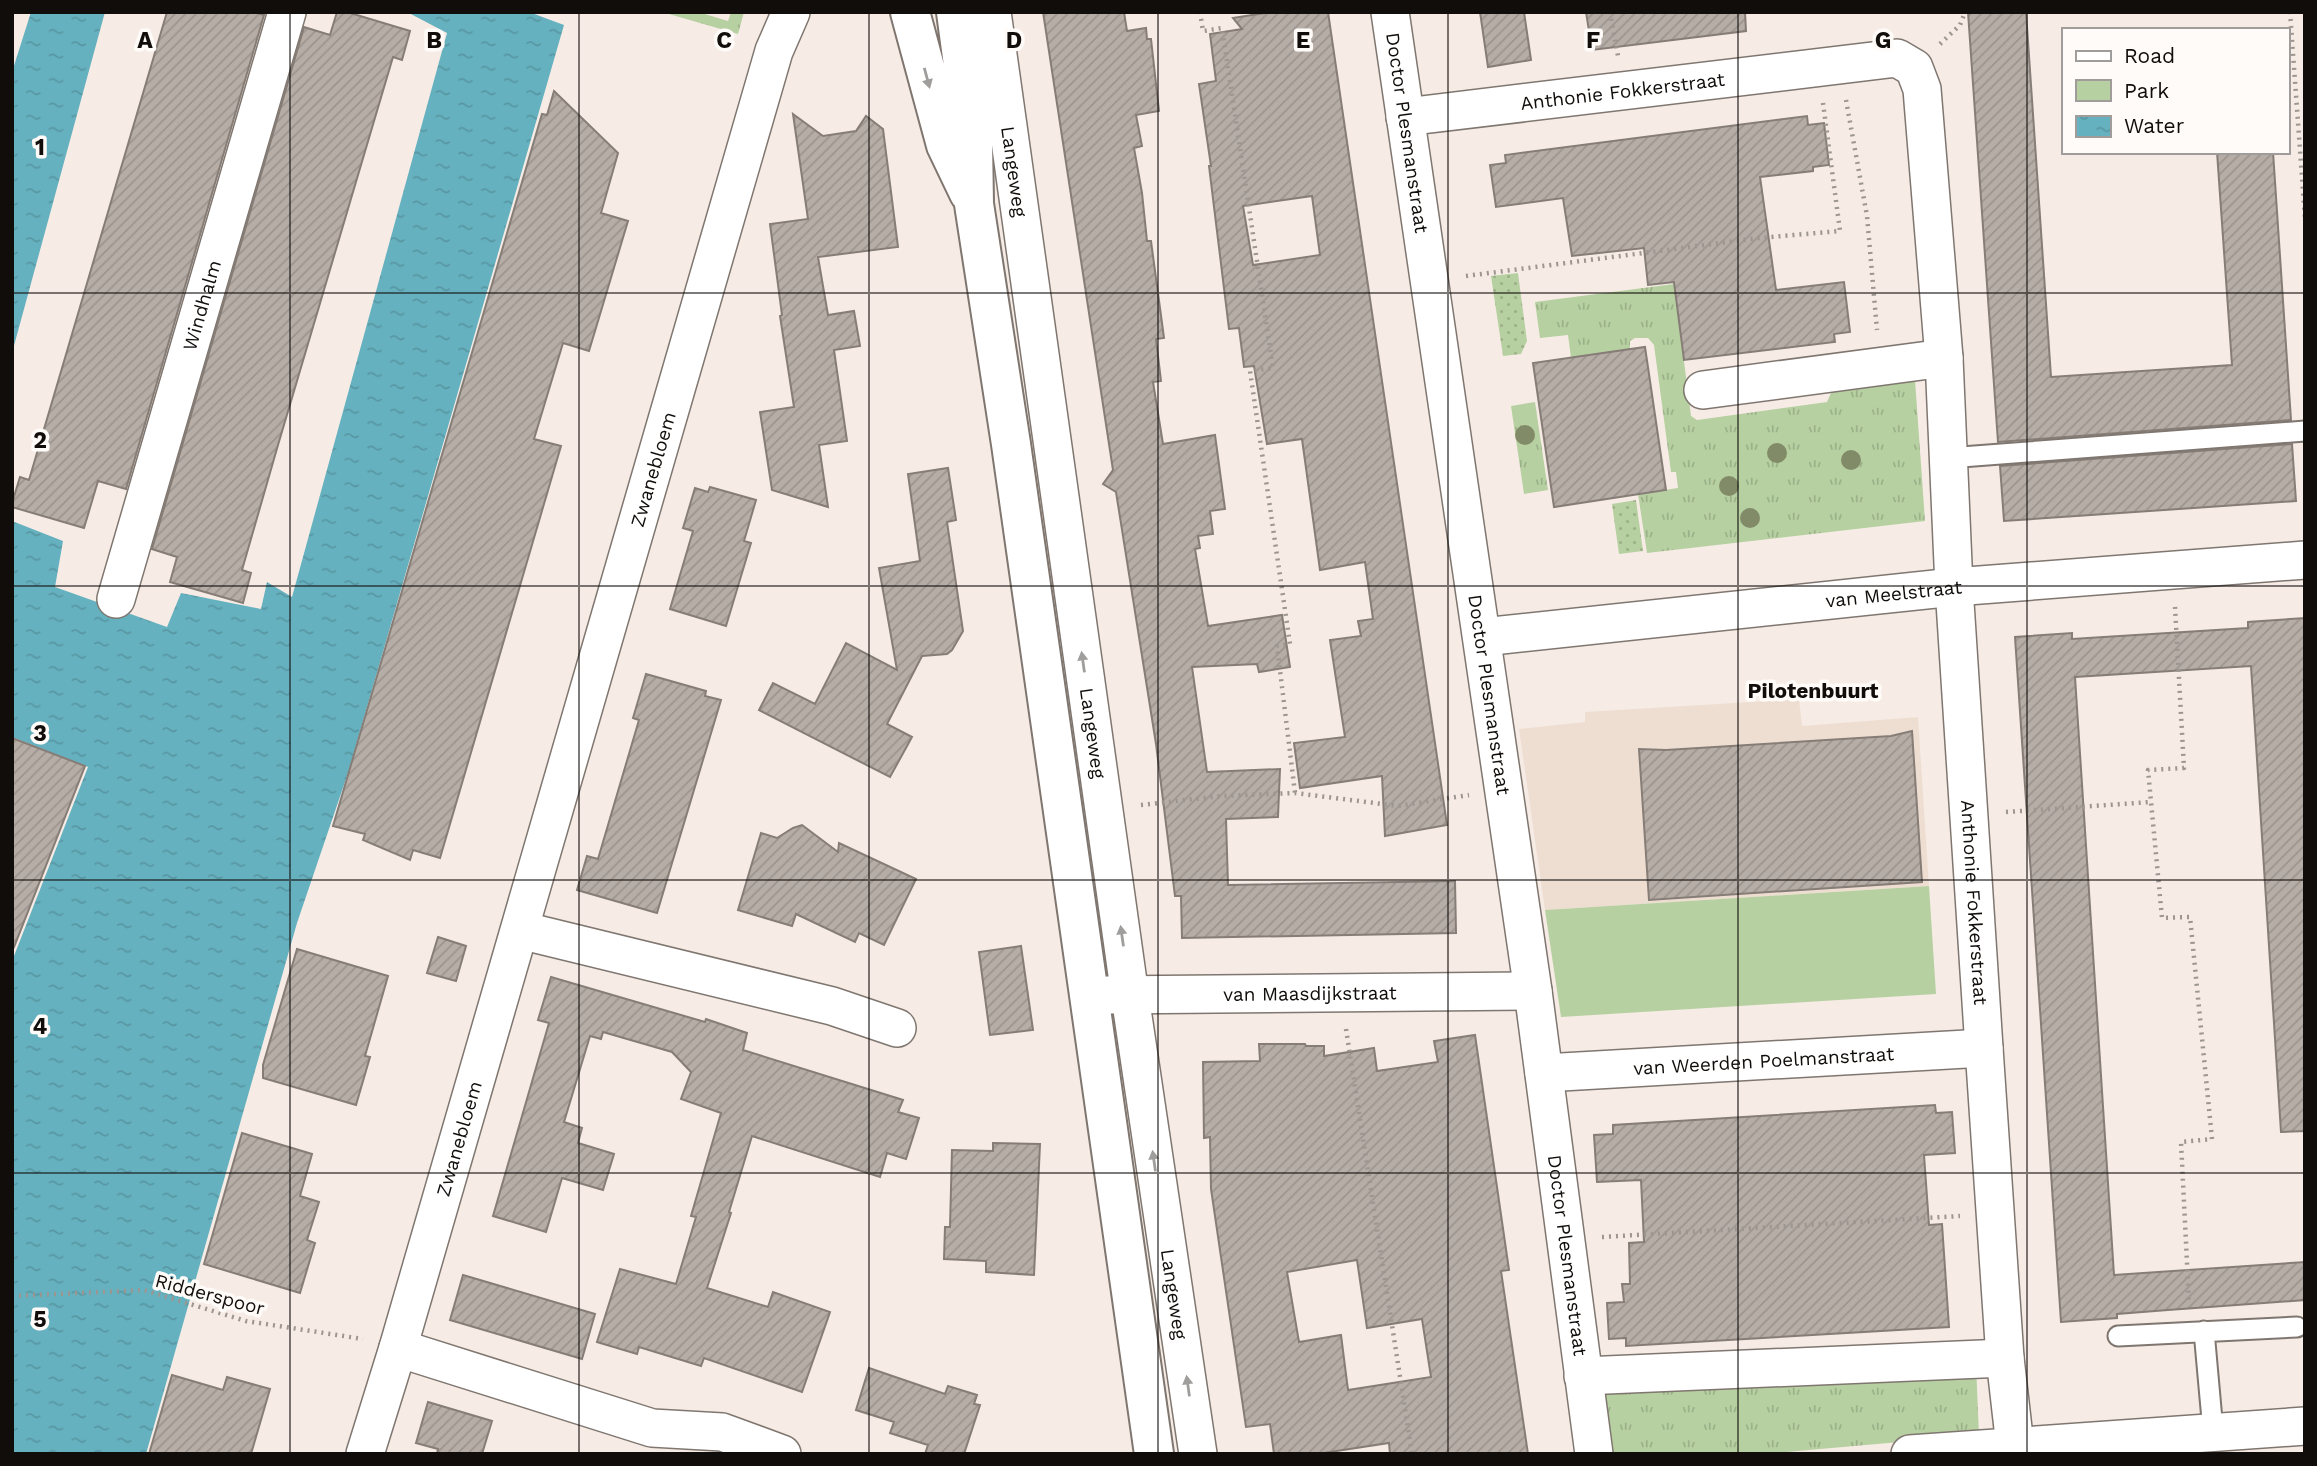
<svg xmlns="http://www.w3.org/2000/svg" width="2317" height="1466" viewBox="0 0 2317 1466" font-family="'Work Sans',sans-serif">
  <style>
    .built { fill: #eeded2 }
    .grass { fill: url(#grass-tufts) }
    .park { fill: #b7d0a1 }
    .garden { fill: url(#garden-dots) }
    .water { fill: url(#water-ripples) }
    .building { fill: url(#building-hatch); stroke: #867d77; stroke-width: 2; fill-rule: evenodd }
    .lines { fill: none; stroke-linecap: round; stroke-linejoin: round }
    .service-casing { stroke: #7f7670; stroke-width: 23 }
    .minor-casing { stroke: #7f7670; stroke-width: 40 }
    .secondary-casing { stroke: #7f7670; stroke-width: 42 }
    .path { stroke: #9c9590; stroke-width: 4.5; stroke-dasharray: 2 5; stroke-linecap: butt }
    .service { stroke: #fff; stroke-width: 19 }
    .minor { stroke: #fff; stroke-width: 37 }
    .secondary { stroke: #fff; stroke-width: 38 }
    .tree { fill: #828b68 }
    .oneway { fill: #9f9e9d }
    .grid { fill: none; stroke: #100d0b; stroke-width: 2; stroke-opacity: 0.55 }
    .labels { text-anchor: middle; stroke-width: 7; stroke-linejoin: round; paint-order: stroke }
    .street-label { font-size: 19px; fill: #100d0b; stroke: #fffbf8 }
    .neighbourhood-label { font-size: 21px; font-weight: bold; fill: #100d0b; stroke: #fffbf8 }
    .grid-label { font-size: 23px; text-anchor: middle; font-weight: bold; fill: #100d0b; stroke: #fffbf8; stroke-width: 7; stroke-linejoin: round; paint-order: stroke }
  </style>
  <defs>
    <pattern id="grass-tufts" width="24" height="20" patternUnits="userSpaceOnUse" patternTransform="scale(1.75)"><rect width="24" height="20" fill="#b7d0a1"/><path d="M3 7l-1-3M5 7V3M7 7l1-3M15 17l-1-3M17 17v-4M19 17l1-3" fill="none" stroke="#9cb189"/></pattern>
    <pattern id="garden-dots" width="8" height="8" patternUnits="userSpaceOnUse" patternTransform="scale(1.75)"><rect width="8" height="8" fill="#b7d0a1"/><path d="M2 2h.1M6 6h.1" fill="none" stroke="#9cb189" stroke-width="1.8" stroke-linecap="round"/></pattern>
    <pattern id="water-ripples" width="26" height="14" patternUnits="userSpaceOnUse" patternTransform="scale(1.75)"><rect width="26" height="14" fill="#66b1bf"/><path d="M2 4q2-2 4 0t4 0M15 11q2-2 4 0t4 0" fill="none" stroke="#5797a3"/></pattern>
    <pattern id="building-hatch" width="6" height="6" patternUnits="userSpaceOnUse" patternTransform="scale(1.75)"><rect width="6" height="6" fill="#b7ada7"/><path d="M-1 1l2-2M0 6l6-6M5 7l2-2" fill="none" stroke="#9c948e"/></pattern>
  </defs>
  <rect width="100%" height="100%" fill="#f6ece5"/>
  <path class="built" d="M 1799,699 L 1802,726 L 1918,717 L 1929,886 L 1545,910 L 1519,729 L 1585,722 L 1585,712 Z"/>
  <path class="grass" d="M 662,12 L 698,12 L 728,21 L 731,12 L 744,12 L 738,34 Z
    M 1674,284 L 1691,416 L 1697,420 L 1827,402 L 1835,384 L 1915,380 L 1925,521 L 1647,553 L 1638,494 L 1678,488 L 1676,472 L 1671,472 L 1654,345 L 1648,338 L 1635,338 L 1630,341 L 1630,349 L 1571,358 L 1568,335 L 1540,338 L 1535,302 Z
    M 1535,402 L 1548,490 L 1524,494 L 1511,406 Z
    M 1976,1364 L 1979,1435 L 1763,1454 L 1609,1454 L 1600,1391 Z"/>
  <path class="park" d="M 1929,886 L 1936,994 L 1561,1017 L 1545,910 Z"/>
  <path class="garden" d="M 1518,273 L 1527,341 L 1521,354 L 1503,356 L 1491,276 Z
    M 1636,500 L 1643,551 L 1619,554 L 1612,504 Z"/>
  <path class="water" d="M 31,12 L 105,12 L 12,353 L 12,72 Z
    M 407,12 L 529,12 L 564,25 L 348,773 L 297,923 L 146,1454 L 12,1454 L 12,961 L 88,767 L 12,737 L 12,521 L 63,541 L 55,587 L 167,627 L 181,593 L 261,609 L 267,582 L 292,597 L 447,33 Z"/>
  <path class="building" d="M 167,12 L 254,12 L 264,15 L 126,489 L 98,481 L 84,528 L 12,507 L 12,503 L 20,477 L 29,480 Z
    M 337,12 L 347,12 L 410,31 L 402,60 L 393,57 L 278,445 L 242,570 L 251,573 L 243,603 L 170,582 L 177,557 L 152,549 L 304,27 L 330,35 Z
    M 1043,12 L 1124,12 L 1127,31 L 1146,28 L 1147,39 L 1151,39 L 1159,111 L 1136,115 L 1142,146 L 1134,148 L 1142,193 L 1147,241 L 1151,241 L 1164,338 L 1156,339 L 1161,381 L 1153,382 L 1163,444 L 1215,435 L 1225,509 L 1210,511 L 1213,534 L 1198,536 L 1200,548 L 1195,549 L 1208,626 L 1282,615 L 1290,667 L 1259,672 L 1257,664 L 1192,667 L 1207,772 L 1280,769 L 1278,817 L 1226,819 L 1228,885 L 1455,881 L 1456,933 L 1182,938 L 1181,896 L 1175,896 L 1156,744 L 1116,492 L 1103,484 L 1113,470 Z
    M 1271,12 L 1328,12 L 1447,825 L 1385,836 L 1382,776 L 1300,788 L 1294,743 L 1345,737 L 1330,640 L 1361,636 L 1358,621 L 1373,619 L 1365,562 L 1320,570 L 1302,439 L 1267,444 L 1254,366 L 1244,367 L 1239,328 L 1229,329 L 1209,166 L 1211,166 L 1199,84 L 1216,81 L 1210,34 L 1242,29 L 1233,18 ZM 1312,196 L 1320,255 L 1253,265 L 1243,206 Z
    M 1480,12 L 1524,12 L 1531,60 L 1488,67 Z
    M 1586,12 L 1745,12 L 1746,31 L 1592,50 Z
    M 1968,12 L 2026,12 L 2051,377 L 2232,365 L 2217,152 L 2273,152 L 2291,420 L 1998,442 Z
    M 554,91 L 618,153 L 601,213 L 628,221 L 589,351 L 563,343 L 534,439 L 561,446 L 440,858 L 413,850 L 410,860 L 363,840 L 365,834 L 333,826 L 542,114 L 547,115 Z
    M 793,114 L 823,136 L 856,131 L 866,116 L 883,129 L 898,247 L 818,257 L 828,315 L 854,311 L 860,346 L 834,350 L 847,441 L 819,445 L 828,507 L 772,490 L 760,412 L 794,407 L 780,316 L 782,315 L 770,224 L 808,219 Z
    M 1807,116 L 1808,125 L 1824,123 L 1829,165 L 1813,167 L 1813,171 L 1760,177 L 1776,290 L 1844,282 L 1850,332 L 1834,334 L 1835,342 L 1684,360 L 1674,282 L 1648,285 L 1644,248 L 1572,256 L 1563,198 L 1496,207 L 1490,165 L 1506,163 L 1505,155 Z
    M 1645,347 L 1666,490 L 1554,507 L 1533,363 Z
    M 2292,444 L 2296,501 L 2004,521 L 2000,466 Z
    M 948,468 L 956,520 L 947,522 L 963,631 L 952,650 L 947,654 L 922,656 L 887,724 L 912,737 L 890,777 L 759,710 L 773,683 L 815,704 L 846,643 L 897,670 L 879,568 L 920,561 L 908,474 Z
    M 710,487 L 756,500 L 744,541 L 751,543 L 726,626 L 670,609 L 693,531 L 683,528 L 695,488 L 708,492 Z
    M 2305,618 L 2305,1131 L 2281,1132 L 2251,666 L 2075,677 L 2114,1275 L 2305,1262 L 2305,1300 L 2168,1310 L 2117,1314 L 2117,1318 L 2061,1322 L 2015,637 L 2072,633 L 2072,639 L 2248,628 L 2248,622 Z
    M 646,674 L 706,691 L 705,696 L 721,700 L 657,913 L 577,890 L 587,856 L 598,859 L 639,720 L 633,718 Z
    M 1912,731 L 1922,882 L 1649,900 L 1639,749 L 1666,750 L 1891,736 Z
    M 12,738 L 85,766 L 14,947 L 12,946 Z
    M 802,825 L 838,852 L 839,843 L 916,879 L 884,945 L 859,933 L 855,942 L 796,914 L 792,926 L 738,910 L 761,833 L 777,838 L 793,828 Z
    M 438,937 L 466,946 L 456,981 L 427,973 Z
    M 1021,946 L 1033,1030 L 990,1035 L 979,952 Z
    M 297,949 L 388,976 L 365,1056 L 370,1057 L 356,1105 L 263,1078 L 263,1065 Z
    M 551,977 L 705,1022 L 706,1019 L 747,1033 L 743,1050 L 903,1100 L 898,1112 L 919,1118 L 906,1159 L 887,1153 L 880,1177 L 752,1136 L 729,1212 L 731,1213 L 707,1288 L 768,1307 L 773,1292 L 830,1312 L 802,1392 L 704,1358 L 701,1366 L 639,1347 L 637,1354 L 597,1342 L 620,1269 L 676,1284 L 696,1217 L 691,1216 L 721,1113 L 681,1099 L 691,1072 L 672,1052 L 603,1032 L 601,1039 L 590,1036 L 564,1122 L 582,1128 L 578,1143 L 614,1154 L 603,1190 L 562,1178 L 546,1232 L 493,1216 L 549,1023 L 538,1020 Z
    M 1475,1035 L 1509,1270 L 1501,1271 L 1528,1454 L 1390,1454 L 1389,1443 L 1317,1454 L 1274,1454 L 1270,1424 L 1246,1427 L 1211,1189 L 1210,1137 L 1204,1138 L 1203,1062 L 1260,1061 L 1259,1044 L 1305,1044 L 1306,1046 L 1324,1046 L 1324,1056 L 1374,1048 L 1377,1071 L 1438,1062 L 1434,1041 ZM 1357,1260 L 1367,1328 L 1422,1319 L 1431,1377 L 1348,1390 L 1341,1335 L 1299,1342 L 1287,1272 Z
    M 1935,1105 L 1936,1113 L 1952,1112 L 1955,1153 L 1924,1155 L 1929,1225 L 1942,1224 L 1949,1327 L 1626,1346 L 1626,1338 L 1609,1339 L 1607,1303 L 1624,1302 L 1622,1284 L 1630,1284 L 1629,1243 L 1644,1242 L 1641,1180 L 1597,1182 L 1594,1135 L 1613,1134 L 1613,1125 Z
    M 242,1133 L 312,1154 L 300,1196 L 319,1202 L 307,1240 L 315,1243 L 300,1293 L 204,1264 Z
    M 993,1143 L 1040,1144 L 1034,1275 L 986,1272 L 986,1261 L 944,1259 L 945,1227 L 950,1227 L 952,1150 L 993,1151 Z
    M 463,1275 L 595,1314 L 582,1359 L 450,1320 Z
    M 869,1368 L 945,1394 L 948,1386 L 977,1395 L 974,1404 L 980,1405 L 964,1454 L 925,1454 L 928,1445 L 890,1433 L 894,1422 L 856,1410 Z
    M 172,1375 L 223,1390 L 227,1377 L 270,1389 L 251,1454 L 149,1454 Z
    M 428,1402 L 492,1421 L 482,1454 L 437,1454 L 438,1449 L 416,1443 Z"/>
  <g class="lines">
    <g class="service-casing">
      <path id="service" d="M 1948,458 L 2305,431
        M 2204,1331 L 2213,1431
        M 2118,1336 L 2297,1327"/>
    </g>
    <g class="minor-casing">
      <g id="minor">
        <path id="s1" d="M 992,12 L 1130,996 L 1198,1454"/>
        <path id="s2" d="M 1390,12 L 1533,991 L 1594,1454"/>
        <path id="s3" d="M 1405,117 L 1897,58 L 1914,68 L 1922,89 L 1944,358 L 1954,587 L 1984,1048 L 2005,1358 L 2015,1446"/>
        <path d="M 1703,390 L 1944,358"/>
        <path id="s4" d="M 116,599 L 287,12"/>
        <path id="s5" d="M 1483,637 L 1954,587 L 2305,560"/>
        <path d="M 520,930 L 832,1006 L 897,1028"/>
        <path id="s6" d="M 1107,995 L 1533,991"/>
        <path id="s7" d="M 1544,1073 L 1984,1048"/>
        <path d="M 398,1348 L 652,1428 L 722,1432 L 782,1454"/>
        <path d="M 1583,1376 L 2005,1358"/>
        <path id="s8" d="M 365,1454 L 398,1348 L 774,51 L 791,12"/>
        <path d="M 1910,1454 L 2305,1426"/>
      </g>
    </g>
    <g class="secondary-casing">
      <path id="secondary" d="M 910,12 L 946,145 L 969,193
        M 956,12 L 973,140 L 974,204 L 1011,444 L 1154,1454"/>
    </g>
    <path class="path" d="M 1200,12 L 1203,31 L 1222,28 L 1273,368 L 1250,371 L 1290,644 L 1277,646 L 1295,793
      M 1610,12 L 1618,56
      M 2290,12 L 2305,219
      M 1940,44 L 1960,25 L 1965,12
      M 1846,100 L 1867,216 L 1877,330
      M 1466,276 L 1759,238 L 1840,231 L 1823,103
      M 2175,607 L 2184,768 L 2148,770 L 2162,918 L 2190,917 L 2212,1139 L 2181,1142 L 2189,1303
      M 1141,805 L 1221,796 L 1295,793 L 1398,806 L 1469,795
      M 2006,812 L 2151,802
      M 1346,1029 L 1412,1454
      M 1602,1237 L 1960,1216
      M 12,1296 L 144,1290 L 246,1321 L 363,1339"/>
    <use href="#service" class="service"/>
    <use href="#minor" class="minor"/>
    <use href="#secondary" class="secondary"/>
  </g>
  <g class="tree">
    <circle cx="1525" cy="435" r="10"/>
    <circle cx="1777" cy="453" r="10"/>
    <circle cx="1851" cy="460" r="10"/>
    <circle cx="1729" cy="486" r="10"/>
    <circle cx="1750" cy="518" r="10"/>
  </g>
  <defs><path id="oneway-solid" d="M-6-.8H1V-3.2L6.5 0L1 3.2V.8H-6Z" transform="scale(1.75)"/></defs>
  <g class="oneway">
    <use href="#oneway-solid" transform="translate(927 78) rotate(75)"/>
    <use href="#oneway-solid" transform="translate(1083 662) rotate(-98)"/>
    <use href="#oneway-solid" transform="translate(1122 936) rotate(-98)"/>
    <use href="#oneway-solid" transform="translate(1154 1161) rotate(-98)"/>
    <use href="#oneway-solid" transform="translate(1188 1386) rotate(-98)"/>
  </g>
  <path class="grid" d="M 290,12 L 290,1454M 579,12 L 579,1454M 869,12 L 869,1454M 1158,12 L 1158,1454M 1448,12 L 1448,1454M 1738,12 L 1738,1454M 2027,12 L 2027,1454M 12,293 L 2305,293M 12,586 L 2305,586M 12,880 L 2305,880M 12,1173 L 2305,1173"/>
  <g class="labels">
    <g class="street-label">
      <text dy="7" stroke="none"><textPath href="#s3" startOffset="219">Anthonie Fokkerstraat</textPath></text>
      <text dy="7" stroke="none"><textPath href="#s2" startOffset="122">Doctor Plesmanstraat</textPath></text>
      <text dy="7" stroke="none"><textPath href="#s1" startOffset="161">Langeweg</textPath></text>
      <text dy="7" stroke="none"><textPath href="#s4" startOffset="306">Windhalm</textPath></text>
      <text dy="7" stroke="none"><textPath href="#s8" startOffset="1026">Zwanebloem</textPath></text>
      <text dy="7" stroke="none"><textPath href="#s5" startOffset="413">van Meelstraat</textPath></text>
      <text dy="7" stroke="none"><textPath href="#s2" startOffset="690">Doctor Plesmanstraat</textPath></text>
      <text dy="7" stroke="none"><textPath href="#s1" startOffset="728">Langeweg</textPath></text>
      <text dy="7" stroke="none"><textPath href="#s3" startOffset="1353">Anthonie Fokkerstraat</textPath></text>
      <text dy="7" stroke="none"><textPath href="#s6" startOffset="203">van Maasdijkstraat</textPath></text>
      <text dy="7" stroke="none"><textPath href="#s7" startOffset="220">van Weerden Poelmanstraat</textPath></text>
      <text dy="7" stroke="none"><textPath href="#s8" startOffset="329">Zwanebloem</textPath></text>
      <text dy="7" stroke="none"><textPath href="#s2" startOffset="1256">Doctor Plesmanstraat</textPath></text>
      <text transform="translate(210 1294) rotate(15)" y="7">Ridderspoor</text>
      <text dy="7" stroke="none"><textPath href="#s1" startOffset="1295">Langeweg</textPath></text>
    </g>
    <g class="neighbourhood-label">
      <text x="1813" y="698">Pilotenbuurt</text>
    </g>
  </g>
  <g class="grid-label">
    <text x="145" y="48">A</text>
    <text x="434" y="48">B</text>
    <text x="724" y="48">C</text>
    <text x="1014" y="48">D</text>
    <text x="1303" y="48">E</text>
    <text x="1593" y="48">F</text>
    <text x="1883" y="48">G</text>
    <text x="40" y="155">1</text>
    <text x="40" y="448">2</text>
    <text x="40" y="741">3</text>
    <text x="40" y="1034">4</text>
    <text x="40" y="1327">5</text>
  </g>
  <rect width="2317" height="1466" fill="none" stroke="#100d0b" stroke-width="28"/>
  <rect x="2062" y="28" width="228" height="126" fill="#fffbf8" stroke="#9f9c99" stroke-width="2"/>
  <rect x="2076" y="51" width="35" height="10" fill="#ffffff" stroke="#9f9c99" stroke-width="2"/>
  <text x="2124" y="63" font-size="21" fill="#100d0b">Road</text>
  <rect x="2076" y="80" width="35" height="21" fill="#b7d0a1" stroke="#9f9c99" stroke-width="2"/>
  <text x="2124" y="98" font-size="21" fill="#100d0b">Park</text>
  <rect x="2076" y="116" width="35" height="21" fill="url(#water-ripples)" stroke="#9f9c99" stroke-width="2"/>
  <text x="2124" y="133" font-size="21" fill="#100d0b">Water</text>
</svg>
